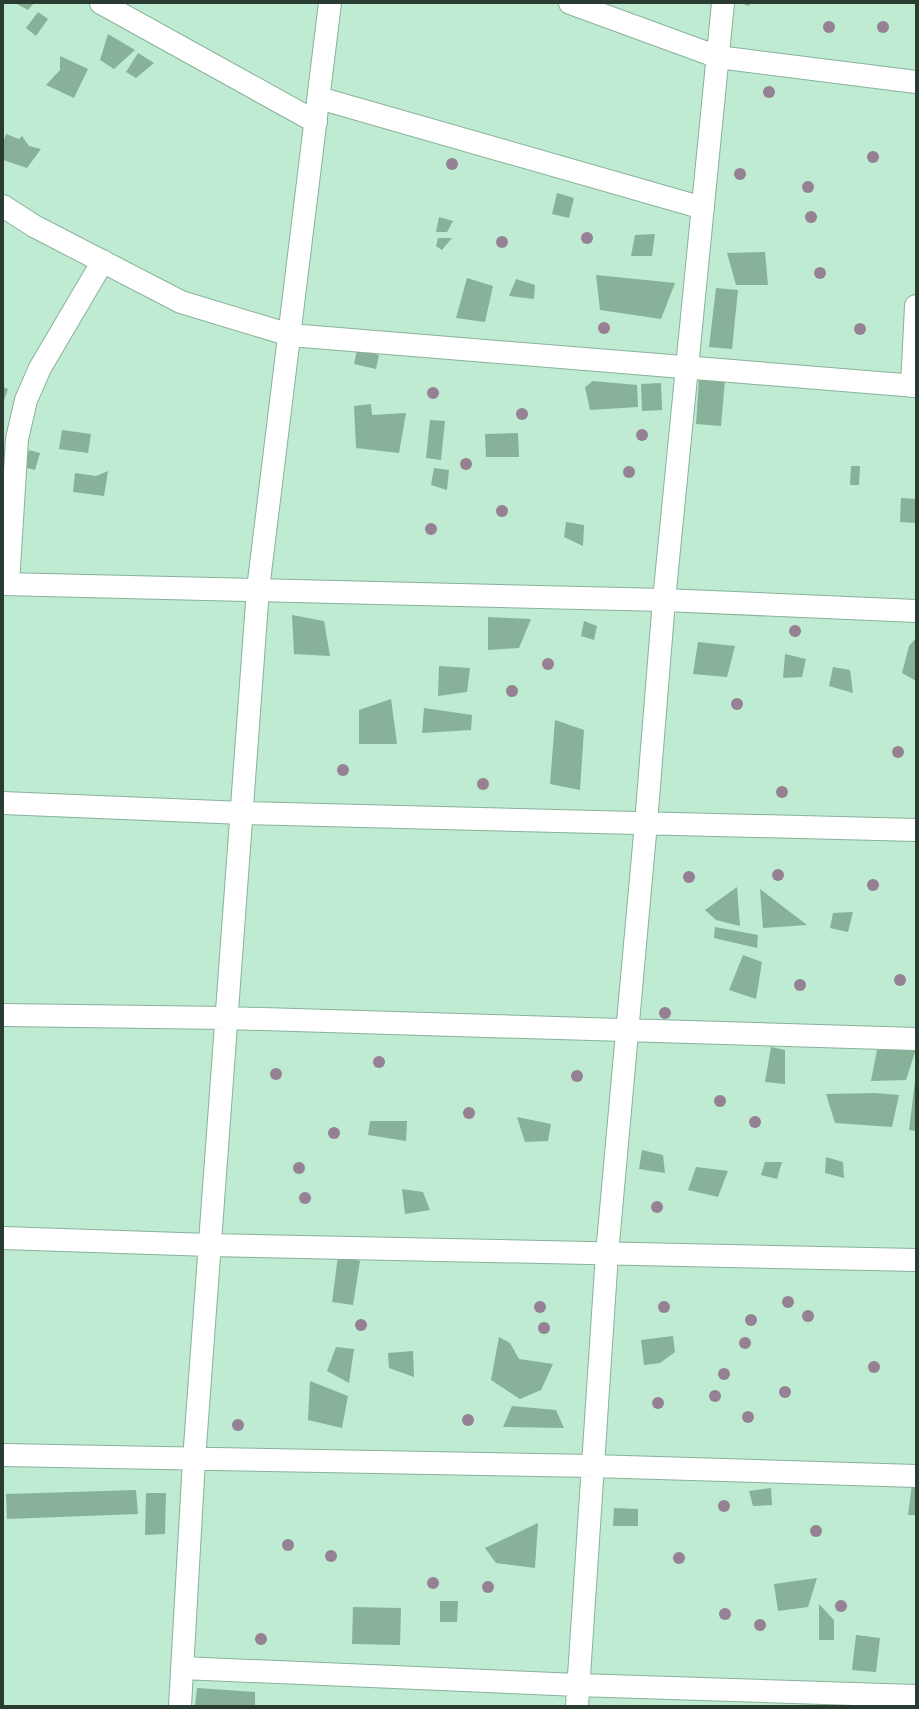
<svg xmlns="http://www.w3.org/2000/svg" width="919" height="1709" viewBox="0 0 919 1709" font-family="'Playfair Display',serif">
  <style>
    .building { fill: #87b199 }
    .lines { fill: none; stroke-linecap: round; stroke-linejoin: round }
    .street-casing { stroke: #88b29a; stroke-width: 24 }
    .secondary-casing { stroke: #88b29a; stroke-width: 24 }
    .street { stroke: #fff; stroke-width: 22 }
    .secondary { stroke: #fff; stroke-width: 22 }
    .tree { fill: #958193 }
  </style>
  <rect width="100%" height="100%" fill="#bfebd2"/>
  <path class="building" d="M 15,3 L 34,3 L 28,10 Z
    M 740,3 L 750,3 L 749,6 Z
    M 38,12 L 48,19 L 36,36 L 26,28 Z
    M 108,34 L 135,50 L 114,69 L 100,60 Z
    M 138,53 L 154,63 L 136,78 L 126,72 Z
    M 60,56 L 88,69 L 74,98 L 46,85 L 60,70 Z
    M 6,134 L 19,139 L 22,136 L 29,146 L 41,149 L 27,168 L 3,160 L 3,143 Z
    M 557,193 L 574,198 L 569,218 L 552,214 Z
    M 439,217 L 453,221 L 447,232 L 436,232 Z
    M 655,234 L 652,256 L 631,256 L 635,235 Z
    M 438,238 L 452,238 L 442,250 L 436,246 Z
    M 765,252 L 768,285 L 736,285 L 727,253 Z
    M 596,275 L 675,283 L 661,319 L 600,310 Z
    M 467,278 L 493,286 L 485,322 L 456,318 Z
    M 516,279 L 535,285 L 534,299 L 509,296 Z
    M 716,288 L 738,290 L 732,349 L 709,347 Z
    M 357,350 L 379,355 L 376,369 L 354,364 Z
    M 699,379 L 725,380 L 721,426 L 696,424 Z
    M 593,381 L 637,385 L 638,407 L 590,410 L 585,387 Z
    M 661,383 L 662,410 L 642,411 L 641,384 Z
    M 3,387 L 8,389 L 3,403 Z
    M 371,404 L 372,415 L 406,413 L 399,453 L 356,448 L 354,406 Z
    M 430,420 L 445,421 L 441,460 L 426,458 Z
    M 62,430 L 91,434 L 88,453 L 59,449 Z
    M 518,433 L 519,457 L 486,457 L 485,434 Z
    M 29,450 L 40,453 L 35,470 L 23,467 Z
    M 851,466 L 860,466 L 859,485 L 850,485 Z
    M 434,468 L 449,470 L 447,490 L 431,485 Z
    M 108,471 L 104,496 L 73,492 L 75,473 L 96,476 Z
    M 901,498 L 916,499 L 916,523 L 900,522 Z
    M 566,522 L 584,525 L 583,546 L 564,537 Z
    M 292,615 L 324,621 L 330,656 L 294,654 Z
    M 488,617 L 531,619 L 519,648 L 488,650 Z
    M 584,621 L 597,626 L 594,640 L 581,636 Z
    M 916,638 L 916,681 L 902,673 L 909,646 Z
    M 698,642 L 735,646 L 727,677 L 693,674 Z
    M 785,654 L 806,659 L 802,677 L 783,678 Z
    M 439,666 L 470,668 L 467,692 L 438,696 Z
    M 833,667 L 850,670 L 853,693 L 829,686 Z
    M 391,699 L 397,744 L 359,744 L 359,710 Z
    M 424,708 L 472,715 L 471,730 L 422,733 Z
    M 555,720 L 584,730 L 580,790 L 550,784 Z
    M 737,887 L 740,926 L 716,920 L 705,910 Z
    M 760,889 L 807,925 L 763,928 Z
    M 853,912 L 848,932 L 830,928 L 833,913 Z
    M 715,927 L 758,935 L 757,948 L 714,938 Z
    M 743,955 L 762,962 L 756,999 L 729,990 Z
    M 771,1047 L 785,1050 L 785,1084 L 765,1082 Z
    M 916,1049 L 906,1080 L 871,1081 L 877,1050 Z
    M 915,1081 L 916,1081 L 916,1131 L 909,1130 Z
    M 875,1093 L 899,1095 L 892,1127 L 835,1123 L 826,1094 Z
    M 517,1117 L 551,1124 L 548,1141 L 525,1142 Z
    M 370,1121 L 407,1121 L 406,1141 L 368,1135 Z
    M 642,1150 L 663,1155 L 665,1173 L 639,1169 Z
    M 826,1157 L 843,1162 L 844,1178 L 825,1173 Z
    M 765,1162 L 782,1162 L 777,1179 L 761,1175 Z
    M 696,1167 L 728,1171 L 718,1197 L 688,1190 Z
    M 402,1189 L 423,1192 L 430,1210 L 405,1214 Z
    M 338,1256 L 360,1261 L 353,1305 L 332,1302 Z
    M 673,1336 L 675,1352 L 660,1363 L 644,1365 L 641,1340 Z
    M 499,1337 L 510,1343 L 519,1359 L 553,1364 L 541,1390 L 520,1399 L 491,1380 Z
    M 336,1347 L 354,1349 L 349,1383 L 327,1371 Z
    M 413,1351 L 414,1377 L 389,1368 L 388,1353 Z
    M 310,1381 L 348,1396 L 342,1428 L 308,1420 Z
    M 512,1406 L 556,1410 L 564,1428 L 503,1427 Z
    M 912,1484 L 916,1485 L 916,1515 L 908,1515 Z
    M 771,1488 L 772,1505 L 753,1506 L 749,1491 Z
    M 136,1490 L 138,1514 L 7,1519 L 6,1494 Z
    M 146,1493 L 166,1493 L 165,1534 L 145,1535 Z
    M 614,1508 L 638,1509 L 638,1526 L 613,1526 Z
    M 538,1523 L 535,1568 L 496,1563 L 485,1548 Z
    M 817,1578 L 808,1607 L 778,1611 L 774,1584 Z
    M 440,1601 L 458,1601 L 457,1622 L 440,1622 Z
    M 819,1604 L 834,1620 L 834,1640 L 819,1640 Z
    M 353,1607 L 401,1608 L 400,1645 L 352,1644 Z
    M 856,1635 L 880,1638 L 876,1672 L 852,1670 Z
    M 197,1688 L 255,1692 L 255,1706 L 195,1706 Z"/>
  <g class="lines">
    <g class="street-casing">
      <path id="street" d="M 101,3 L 316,122
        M 570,3 L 718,57 L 916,82
        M 319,98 L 703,208
        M 3,206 L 34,226 L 181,302 L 290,335 L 916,386
        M 912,386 L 916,306
        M 8,584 L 17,439 L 26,400 L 40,368 L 103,261
        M 3,803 L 243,813 L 916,830
        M 3,1015 L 227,1018 L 916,1039
        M 3,1238 L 210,1245 L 916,1260
        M 3,1455 L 593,1466 L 916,1476
        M 182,1668 L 578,1685 L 916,1696
        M 180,1706 L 194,1460 L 258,589 L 330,3
        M 577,1706 L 607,1254 L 646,823 L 664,600 L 723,3"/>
    </g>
    <g class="secondary-casing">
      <path id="secondary" d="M 3,584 L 664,600 L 916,611"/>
    </g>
    <use href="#street" class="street"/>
    <use href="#secondary" class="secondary"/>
  </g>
  <g class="tree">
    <circle cx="829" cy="27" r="6"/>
    <circle cx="883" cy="27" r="6"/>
    <circle cx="769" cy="92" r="6"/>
    <circle cx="873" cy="157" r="6"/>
    <circle cx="452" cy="164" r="6"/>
    <circle cx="740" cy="174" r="6"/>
    <circle cx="808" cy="187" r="6"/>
    <circle cx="811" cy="217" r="6"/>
    <circle cx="587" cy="238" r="6"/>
    <circle cx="502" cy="242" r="6"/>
    <circle cx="820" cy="273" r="6"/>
    <circle cx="604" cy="328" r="6"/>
    <circle cx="860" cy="329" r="6"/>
    <circle cx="433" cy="393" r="6"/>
    <circle cx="522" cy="414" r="6"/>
    <circle cx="642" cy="435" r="6"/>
    <circle cx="466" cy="464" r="6"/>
    <circle cx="629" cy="472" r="6"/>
    <circle cx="502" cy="511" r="6"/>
    <circle cx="431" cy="529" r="6"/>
    <circle cx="795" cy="631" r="6"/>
    <circle cx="548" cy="664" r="6"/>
    <circle cx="512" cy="691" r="6"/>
    <circle cx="737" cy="704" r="6"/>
    <circle cx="898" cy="752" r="6"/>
    <circle cx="343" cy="770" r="6"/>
    <circle cx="483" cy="784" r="6"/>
    <circle cx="782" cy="792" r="6"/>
    <circle cx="778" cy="875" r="6"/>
    <circle cx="689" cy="877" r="6"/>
    <circle cx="873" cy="885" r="6"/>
    <circle cx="900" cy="980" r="6"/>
    <circle cx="800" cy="985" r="6"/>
    <circle cx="665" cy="1013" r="6"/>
    <circle cx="379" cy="1062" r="6"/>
    <circle cx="276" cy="1074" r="6"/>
    <circle cx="577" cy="1076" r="6"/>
    <circle cx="720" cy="1101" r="6"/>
    <circle cx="469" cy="1113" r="6"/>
    <circle cx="755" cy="1122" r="6"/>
    <circle cx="334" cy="1133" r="6"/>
    <circle cx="299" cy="1168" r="6"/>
    <circle cx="305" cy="1198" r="6"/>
    <circle cx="657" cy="1207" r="6"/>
    <circle cx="788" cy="1302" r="6"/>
    <circle cx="540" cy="1307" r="6"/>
    <circle cx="664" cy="1307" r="6"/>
    <circle cx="808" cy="1316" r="6"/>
    <circle cx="751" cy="1320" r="6"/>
    <circle cx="361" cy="1325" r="6"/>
    <circle cx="544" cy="1328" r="6"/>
    <circle cx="745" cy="1343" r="6"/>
    <circle cx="874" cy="1367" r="6"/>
    <circle cx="724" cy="1374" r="6"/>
    <circle cx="785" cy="1392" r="6"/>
    <circle cx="715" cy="1396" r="6"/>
    <circle cx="658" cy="1403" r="6"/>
    <circle cx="748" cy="1417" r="6"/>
    <circle cx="468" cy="1420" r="6"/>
    <circle cx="238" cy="1425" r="6"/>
    <circle cx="724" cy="1506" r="6"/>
    <circle cx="816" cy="1531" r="6"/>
    <circle cx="288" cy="1545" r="6"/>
    <circle cx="331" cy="1556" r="6"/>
    <circle cx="679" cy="1558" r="6"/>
    <circle cx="433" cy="1583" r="6"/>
    <circle cx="488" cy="1587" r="6"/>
    <circle cx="841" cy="1606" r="6"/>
    <circle cx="725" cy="1614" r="6"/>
    <circle cx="760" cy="1625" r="6"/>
    <circle cx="261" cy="1639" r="6"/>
  </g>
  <rect width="919" height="1709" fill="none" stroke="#2a3c32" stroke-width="8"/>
</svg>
